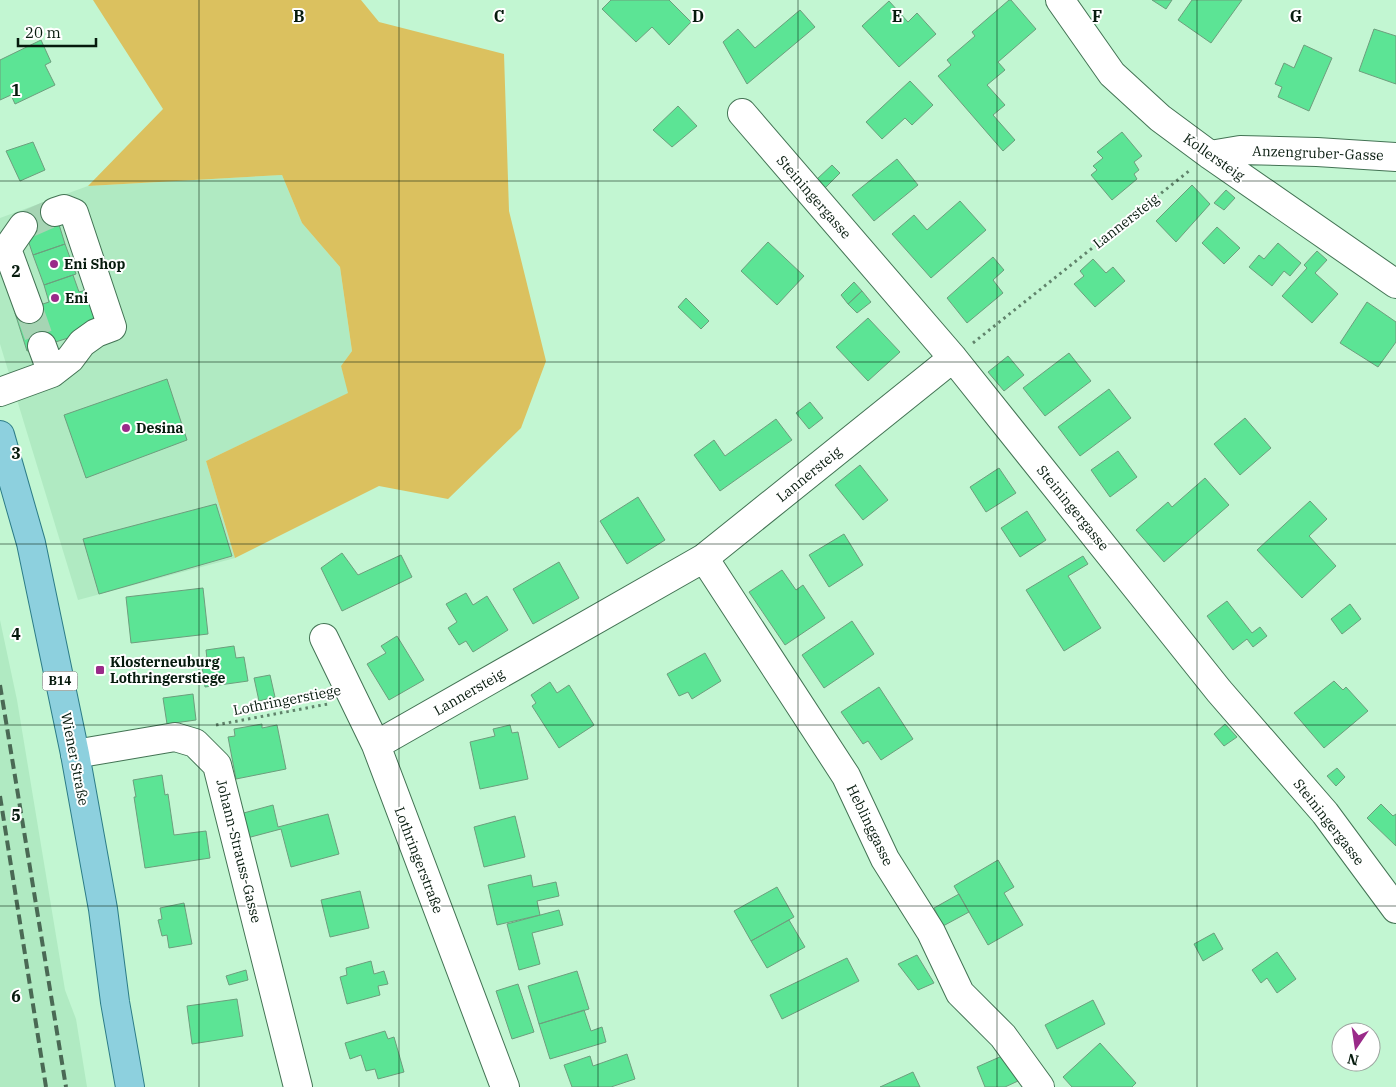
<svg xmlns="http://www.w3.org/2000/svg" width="1396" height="1087" viewBox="0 0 1396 1087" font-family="'IBM Plex Serif',serif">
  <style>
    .built { fill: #b0eac2 }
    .green { fill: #dbc15f }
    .building { fill: #5ce495; stroke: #6d9e7d }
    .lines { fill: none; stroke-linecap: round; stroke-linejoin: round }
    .minor-tunnel { stroke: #a6d5b4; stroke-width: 28; stroke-dasharray: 28 14; stroke-linecap: butt }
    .minor-casing { stroke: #437354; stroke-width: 30 }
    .major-casing { stroke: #2c7c87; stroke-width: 30 }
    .path { stroke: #60836b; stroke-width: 3; stroke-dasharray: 2.5 4; stroke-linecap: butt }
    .minor { stroke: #fff; stroke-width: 28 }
    .major { stroke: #8dd0de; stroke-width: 28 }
    .rail { stroke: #4a6954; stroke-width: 4; stroke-dasharray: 10 5; stroke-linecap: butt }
    .grid { fill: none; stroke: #061a0d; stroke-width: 1; stroke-opacity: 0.55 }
    .poi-dot { fill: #9a2a89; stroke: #fff; stroke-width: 2 }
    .labels { text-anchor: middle; stroke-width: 4; stroke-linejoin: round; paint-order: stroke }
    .shield { fill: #fff; stroke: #515f56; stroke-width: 1 }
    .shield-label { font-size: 12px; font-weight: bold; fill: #061a0d }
    .street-label { font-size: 14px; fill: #061a0d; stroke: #fff }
    .poi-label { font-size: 14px; font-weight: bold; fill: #061a0d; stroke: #fff; text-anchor: start }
    .grid-label { font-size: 16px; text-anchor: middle; font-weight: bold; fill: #061a0d; stroke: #fff; stroke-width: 4; stroke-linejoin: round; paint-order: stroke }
  </style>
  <rect width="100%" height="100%" fill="#c2f6d2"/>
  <path class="built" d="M 282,175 L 302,223 L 340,267 L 352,351 L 341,366 L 349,393 L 206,461 L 235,558 L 78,600 L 0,344 L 0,218 L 88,186 Z
    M 0,620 L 17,700 L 65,990 L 76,1019 L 87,1087 L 0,1087 Z"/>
  <path class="green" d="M 93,0 L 361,0 L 379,22 L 504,54 L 509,211 L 546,361 L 521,428 L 448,499 L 379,486 L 235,558 L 206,461 L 348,393 L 341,366 L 352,351 L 340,267 L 302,223 L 282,175 L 88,186 L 163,109 Z"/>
  <path class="building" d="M 611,0 L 669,0 L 691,22 L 669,45 L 652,27 L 636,42 L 602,9 Z
    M 1009,0 L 1011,0 L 1036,29 L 998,62 L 1005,70 L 987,85 L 1005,105 L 993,115 L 1015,140 L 1003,151 L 938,76 L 951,65 L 947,60 L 975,36 L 972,32 Z
    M 1152,0 L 1172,0 L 1166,9 Z
    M 1192,0 L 1242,0 L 1211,43 L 1178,20 Z
    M 889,1 L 908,22 L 917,13 L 936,34 L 899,67 L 862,26 Z
    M 800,10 L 815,27 L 747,84 L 723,42 L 738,29 L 755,48 Z
    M 1374,29 L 1396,36 L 1396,84 L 1359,71 Z
    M 41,40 L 51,62 L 45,65 L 55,85 L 15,104 L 11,95 L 0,100 L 0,60 Z
    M 1304,45 L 1332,58 L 1309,111 L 1278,97 L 1282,87 L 1275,84 L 1284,63 L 1294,68 Z
    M 910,81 L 933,105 L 912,125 L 905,118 L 882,139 L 866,122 Z
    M 678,106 L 697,126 L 672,147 L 653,130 Z
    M 1122,132 L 1142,156 L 1134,162 L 1139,170 L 1134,174 L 1137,179 L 1112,200 L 1091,175 L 1097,170 L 1093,166 L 1103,158 L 1097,152 Z
    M 33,142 L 45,170 L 20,181 L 6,151 Z
    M 897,159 L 918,185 L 874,221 L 852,195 Z
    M 832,165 L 840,173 L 825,188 L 817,179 Z
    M 1192,185 L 1210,204 L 1176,242 L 1156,221 Z
    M 1226,190 L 1235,198 L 1224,210 L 1214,203 Z
    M 960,201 L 986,230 L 931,278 L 892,234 L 914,215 L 927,230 Z
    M 53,205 L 65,244 L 33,255 L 20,216 Z
    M 1217,227 L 1240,248 L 1224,264 L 1202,243 Z
    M 768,242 L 804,276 L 777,305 L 741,271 Z
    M 1278,243 L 1301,263 L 1290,276 L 1284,271 L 1272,286 L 1249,267 L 1259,255 L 1264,259 Z
    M 65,244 L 76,274 L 44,285 L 33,255 Z
    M 1317,251 L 1327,260 L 1315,273 L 1338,294 L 1312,323 L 1282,296 L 1307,268 L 1304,265 Z
    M 993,257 L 1004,270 L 993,280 L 1003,293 L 967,323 L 947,298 Z
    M 1093,259 L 1106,273 L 1113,267 L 1125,281 L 1095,307 L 1074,284 L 1084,276 L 1080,271 Z
    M 73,275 L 79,292 L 90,289 L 103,327 L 27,351 L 15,313 L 49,302 L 44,285 Z
    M 854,282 L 862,291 L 848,304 L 841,295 Z
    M 862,291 L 871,302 L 857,313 L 848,304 Z
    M 686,298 L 709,321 L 701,329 L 678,307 Z
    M 1367,302 L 1396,322 L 1396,342 L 1378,367 L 1340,343 Z
    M 868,318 L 900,352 L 868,381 L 836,347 Z
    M 1069,353 L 1091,381 L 1045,416 L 1023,388 Z
    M 1008,356 L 1024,375 L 1004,391 L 988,372 Z
    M 167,379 L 187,440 L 86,478 L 64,415 Z
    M 1109,389 L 1131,418 L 1080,456 L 1058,427 Z
    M 810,402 L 823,418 L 809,429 L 796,413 Z
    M 1245,418 L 1271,448 L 1240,475 L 1214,444 Z
    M 776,419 L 792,440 L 720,491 L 694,455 L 714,440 L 725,456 Z
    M 1118,451 L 1137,477 L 1110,497 L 1091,470 Z
    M 860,465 L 888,500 L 863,520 L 835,485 Z
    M 999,468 L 1016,493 L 986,512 L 970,487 Z
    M 1205,478 L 1229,505 L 1164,562 L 1136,530 L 1168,502 L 1172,507 Z
    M 638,497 L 665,540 L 627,564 L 600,521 Z
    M 1310,501 L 1327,519 L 1309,536 L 1336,566 L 1302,598 L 1257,550 Z
    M 216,504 L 232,556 L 99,594 L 83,539 Z
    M 1027,511 L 1046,540 L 1020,557 L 1001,528 Z
    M 844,534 L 863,565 L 829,587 L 809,555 Z
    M 342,553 L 358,575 L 401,555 L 412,577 L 342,611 L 321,568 Z
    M 1083,556 L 1088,564 L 1068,576 L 1101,628 L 1064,651 L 1026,590 Z
    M 559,562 L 579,598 L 533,624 L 513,589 Z
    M 782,570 L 796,590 L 803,585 L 825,618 L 785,645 L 749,592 Z
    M 203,588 L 208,634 L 131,643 L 126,597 Z
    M 466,593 L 473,605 L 487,596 L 508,630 L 473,652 L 466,641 L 459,645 L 448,628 L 457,622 L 446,604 Z
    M 1227,601 L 1252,633 L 1260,627 L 1267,636 L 1253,647 L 1247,639 L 1233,650 L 1207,616 Z
    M 1350,604 L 1361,619 L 1342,634 L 1331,619 Z
    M 852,621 L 874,654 L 824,688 L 802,655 Z
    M 397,636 L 424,680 L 389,700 L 367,664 L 386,653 L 381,646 Z
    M 234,646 L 236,658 L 244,657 L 248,681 L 205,687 L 201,660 L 207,659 L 206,650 Z
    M 705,653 L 721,681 L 692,699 L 688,692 L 679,696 L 667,674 Z
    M 270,675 L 275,697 L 259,701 L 254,678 Z
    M 1334,681 L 1343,690 L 1346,687 L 1368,711 L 1324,748 L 1294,713 Z
    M 550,682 L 557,693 L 569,685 L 594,725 L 559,748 L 532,706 L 536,703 L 531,695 Z
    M 879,687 L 913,739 L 881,760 L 868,741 L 863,744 L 841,712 Z
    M 193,694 L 196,720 L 167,724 L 163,698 Z
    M 262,724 L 262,728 L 277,725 L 286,769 L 236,779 L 228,737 L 235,736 L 234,729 Z
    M 1225,724 L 1237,737 L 1224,746 L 1214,734 Z
    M 510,725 L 512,733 L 518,732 L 528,779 L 480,789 L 470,742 L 495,736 L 493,729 Z
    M 1337,768 L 1345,777 L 1336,786 L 1327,776 Z
    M 162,775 L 165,795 L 168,794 L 174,835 L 206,831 L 210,858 L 145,868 L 134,797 L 136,797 L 133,780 Z
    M 1381,804 L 1393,816 L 1396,814 L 1396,846 L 1367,818 Z
    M 273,805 L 278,827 L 328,814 L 339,854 L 291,867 L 281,829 L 247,838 L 240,814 Z
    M 515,816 L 525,857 L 484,867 L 474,827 Z
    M 998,860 L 1014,887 L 1004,893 L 1023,925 L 988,945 L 954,886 Z
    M 531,875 L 533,887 L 556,882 L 559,896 L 537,901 L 540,915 L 497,925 L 488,885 Z
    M 777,887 L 794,917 L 751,941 L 734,911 Z
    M 360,891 L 369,928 L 330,937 L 321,900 Z
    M 959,894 L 969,912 L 943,926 L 934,908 Z
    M 184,903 L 192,944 L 169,948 L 167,935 L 162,936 L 158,920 L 162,919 L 160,908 Z
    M 559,910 L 563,925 L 532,933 L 540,964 L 519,970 L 507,924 Z
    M 789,920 L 805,947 L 767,968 L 751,941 Z
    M 1214,933 L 1223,949 L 1203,961 L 1194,944 Z
    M 1277,952 L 1296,979 L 1277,993 L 1267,978 L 1261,983 L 1252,970 Z
    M 917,955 L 934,983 L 918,990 L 898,964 Z
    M 847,958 L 859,981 L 782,1019 L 770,995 Z
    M 371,961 L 374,974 L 384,971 L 388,984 L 378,986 L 380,995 L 347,1004 L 340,977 L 347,975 L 346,968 Z
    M 246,970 L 248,980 L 229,985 L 226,976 Z
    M 577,971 L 589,1009 L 539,1024 L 528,986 Z
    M 518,984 L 534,1032 L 512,1039 L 496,991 Z
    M 237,999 L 243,1036 L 192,1044 L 187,1006 Z
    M 1093,1000 L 1105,1024 L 1057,1049 L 1045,1025 Z
    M 584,1010 L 591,1031 L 602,1027 L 606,1042 L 550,1059 L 539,1024 Z
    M 385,1031 L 388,1039 L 394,1037 L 404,1072 L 378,1079 L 375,1069 L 366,1071 L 361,1055 L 350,1059 L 345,1043 Z
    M 1100,1043 L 1136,1083 L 1132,1087 L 1072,1087 L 1063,1077 Z
    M 627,1054 L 635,1079 L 611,1087 L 572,1087 L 564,1065 L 590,1056 L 593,1066 Z
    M 1002,1056 L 1018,1081 L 1005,1087 L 985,1087 L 977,1067 Z
    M 913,1072 L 920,1087 L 880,1087 Z"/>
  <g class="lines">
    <path class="minor-tunnel" d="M 23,226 L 55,212
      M 29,309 L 42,346"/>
    <g class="minor-casing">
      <path id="minor" d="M 1060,0 L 1112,74 L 1160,118 L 1210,155 L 1396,284
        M 742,113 L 953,358 L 1219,691 L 1325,813 L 1396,909
        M 1210,155 L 1240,150 L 1317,152 L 1396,157
        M 7,249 L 29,309
        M 0,252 L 7,249 L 23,226
        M 42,346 L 52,373
        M 0,392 L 52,373 L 70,359 L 82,343 L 96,333 L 112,327 L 74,213 L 64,209 L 55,212
        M 704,558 L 846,776 L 885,859 L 931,932 L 960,993 L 1003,1036 L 1040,1087
        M 324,638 L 376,745 L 505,1087
        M 376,745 L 704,558 L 953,358
        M 75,754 L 175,737 L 195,743 L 217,765 L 298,1087"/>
    </g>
    <g class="major-casing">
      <path id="major" d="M 0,435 L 31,543 L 75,754 L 103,909 L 115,1002 L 130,1087"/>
    </g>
    <path class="path" d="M 973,343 L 1189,171
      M 216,725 L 328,704"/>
    <use href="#minor" class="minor"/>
    <use href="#major" class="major"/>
    <path class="rail" d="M 0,685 L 66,1087
      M 0,796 L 46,1087"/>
  </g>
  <path class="grid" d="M 199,0 L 199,1087M 399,0 L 399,1087M 598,0 L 598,1087M 798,0 L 798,1087M 997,0 L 997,1087M 1197,0 L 1197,1087M 0,181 L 1396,181M 0,362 L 1396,362M 0,544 L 1396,544M 0,725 L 1396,725M 0,906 L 1396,906"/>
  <g class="poi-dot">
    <circle cx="54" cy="264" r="5"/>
    <circle cx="55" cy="298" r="5"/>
    <circle cx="126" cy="428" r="5"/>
    <rect x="95" y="665" width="10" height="10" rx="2.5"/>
  </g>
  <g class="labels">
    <rect class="shield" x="42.5" y="671.5" width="35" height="19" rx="4"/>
    <g class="shield-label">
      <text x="60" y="685">B14</text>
    </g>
    <g class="street-label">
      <text transform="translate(1318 153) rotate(2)" y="5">Anzengruber-Gasse</text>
      <text transform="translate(1214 157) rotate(35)" y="5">Kollersteig</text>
      <text transform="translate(814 197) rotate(49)" y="5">Steiningergasse</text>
      <text transform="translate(1126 221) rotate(-38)" y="5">Lannersteig</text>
      <text transform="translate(809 474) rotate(-39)" y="5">Lannersteig</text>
      <text transform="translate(1073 508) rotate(51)" y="5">Steiningergasse</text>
      <text transform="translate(469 692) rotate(-30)" y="5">Lannersteig</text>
      <text transform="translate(287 700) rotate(-11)" y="5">Lothringerstiege</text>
      <text transform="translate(75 759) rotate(79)" y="5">Wiener Straße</text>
      <text transform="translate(1329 822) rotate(52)" y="5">Steiningergasse</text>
      <text transform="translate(870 825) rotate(64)" y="5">Heblinggasse</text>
      <text transform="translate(239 851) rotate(76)" y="5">Johann-Strauss-Gasse</text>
      <text transform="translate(419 860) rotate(69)" y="5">Lothringerstraße</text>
    </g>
    <g class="poi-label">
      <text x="64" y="269">Eni Shop</text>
      <text x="65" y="303">Eni</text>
      <text x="136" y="433">Desina</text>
      <text x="110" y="667">Klosterneuburg<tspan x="110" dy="16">Lothringerstiege</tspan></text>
    </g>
  </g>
  <g class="grid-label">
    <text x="299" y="22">B</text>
    <text x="499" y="22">C</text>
    <text x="698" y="22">D</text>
    <text x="897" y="22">E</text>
    <text x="1097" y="22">F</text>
    <text x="1296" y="22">G</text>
    <text x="16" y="96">1</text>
    <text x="16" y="277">2</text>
    <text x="16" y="459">3</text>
    <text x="16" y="640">4</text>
    <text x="16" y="821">5</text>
    <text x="16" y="1002">6</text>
  </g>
  <g transform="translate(1356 1047) rotate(193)"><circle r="24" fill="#ffffff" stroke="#9ba39e"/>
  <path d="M0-4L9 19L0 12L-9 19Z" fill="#9a2a89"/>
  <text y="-8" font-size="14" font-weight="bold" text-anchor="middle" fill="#061a0d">N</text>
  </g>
  <path d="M18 38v8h78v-8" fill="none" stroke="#061a0d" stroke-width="2.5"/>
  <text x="25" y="38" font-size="15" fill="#061a0d" stroke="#ffffff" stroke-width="4" paint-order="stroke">20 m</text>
</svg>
